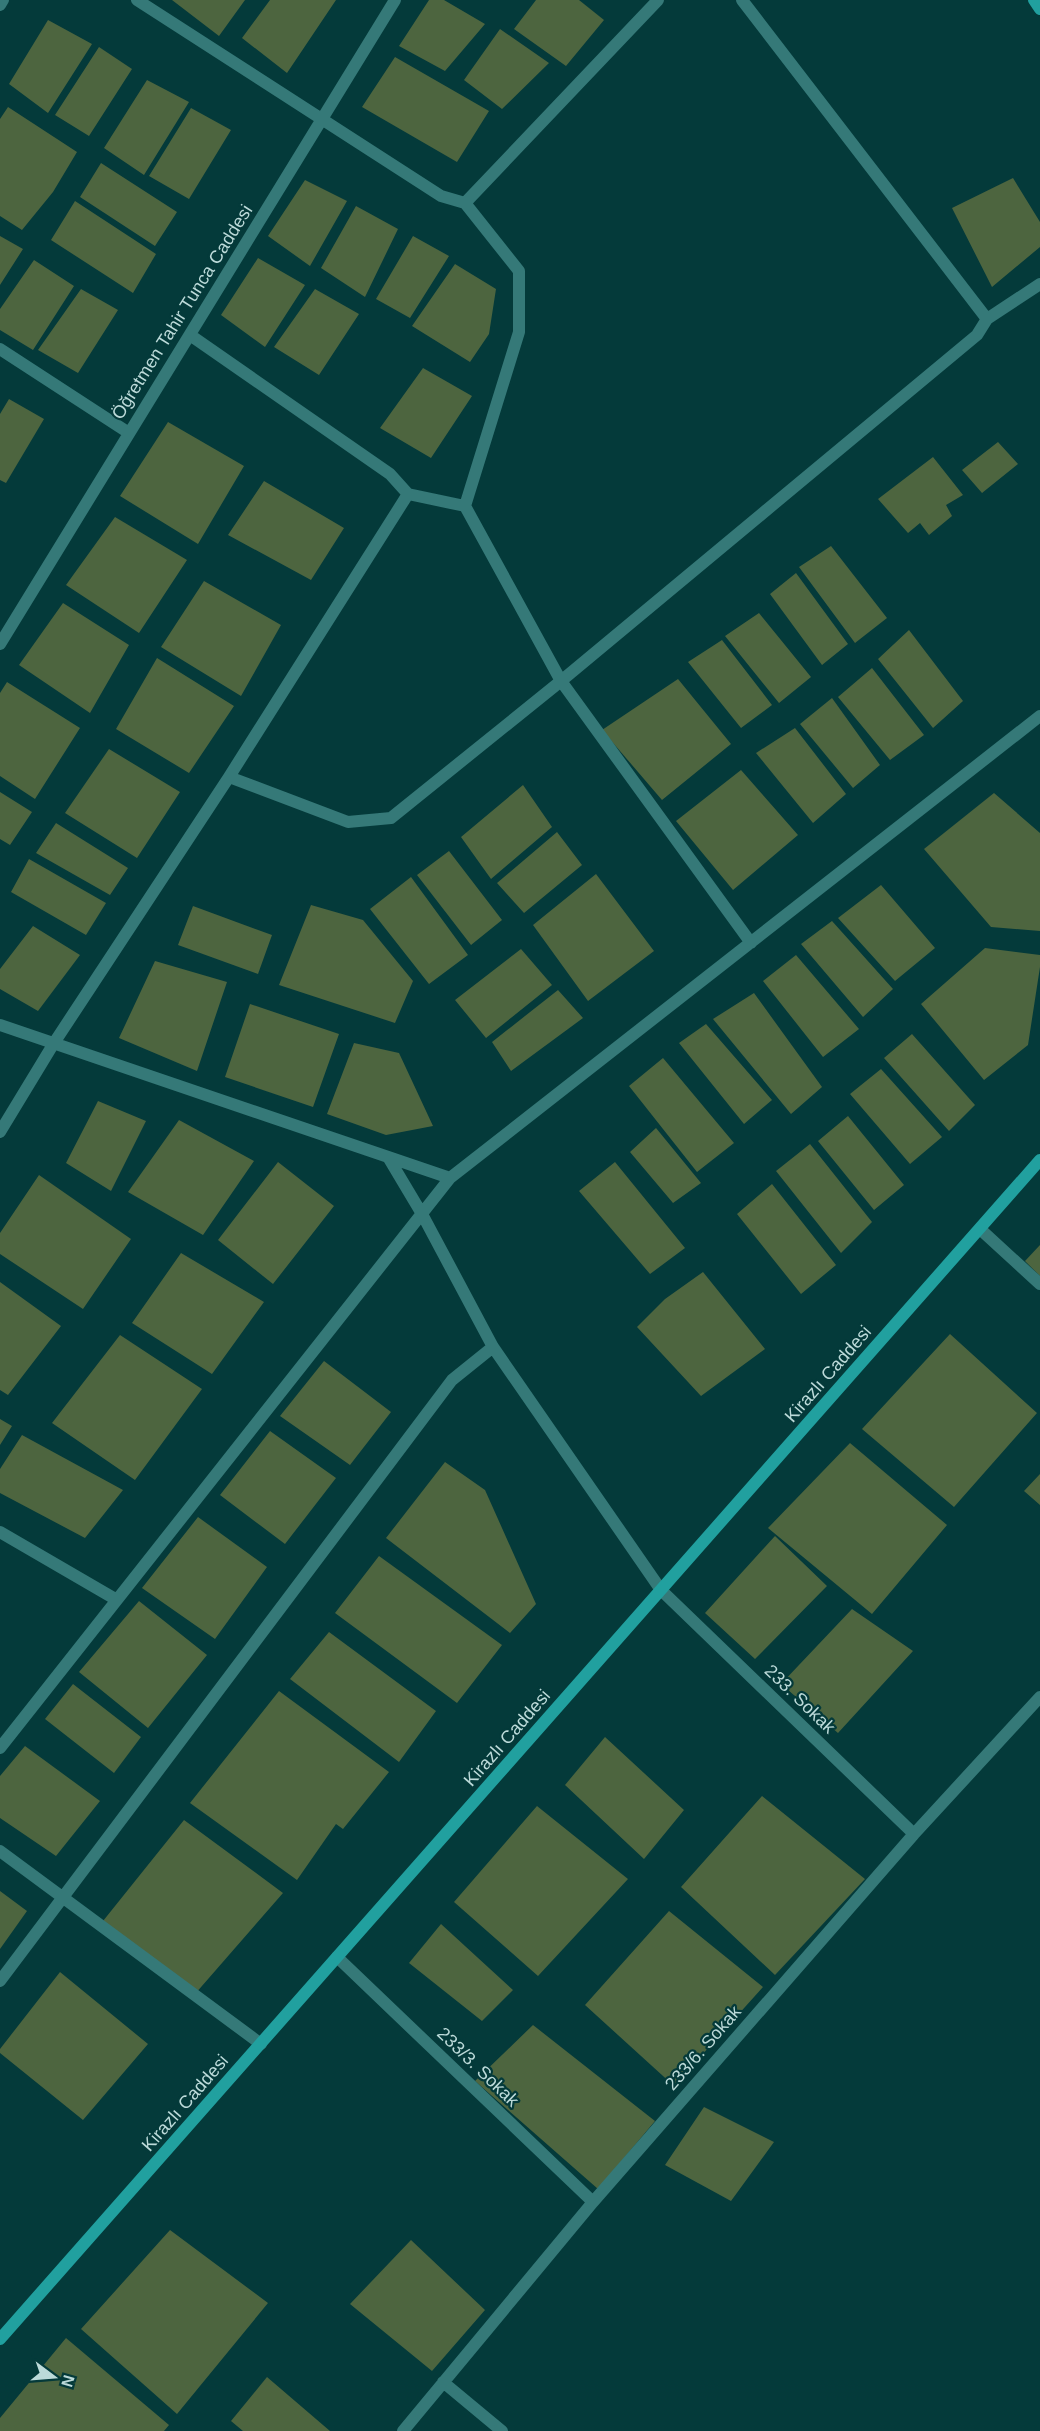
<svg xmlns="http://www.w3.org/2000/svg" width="1040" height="2431" viewBox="0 0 1040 2431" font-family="Helvetica,sans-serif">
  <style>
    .building { fill: #4d653f }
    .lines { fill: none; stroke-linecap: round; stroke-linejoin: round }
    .street { stroke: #357978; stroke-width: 12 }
    .secondary { stroke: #21a09f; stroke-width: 12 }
    .labels { text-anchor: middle; stroke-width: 4.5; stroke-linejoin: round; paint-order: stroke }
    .street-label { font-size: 18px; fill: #bcdad9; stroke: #043a3a }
  </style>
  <rect width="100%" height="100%" fill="#043a3a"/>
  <path class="building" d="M 172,0 L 245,0 L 219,36 Z
    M 270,0 L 336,0 L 287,73 L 242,38 Z
    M 429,0 L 444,0 L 485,24 L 445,71 L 399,46 Z
    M 536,0 L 579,0 L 604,20 L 566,66 L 514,29 Z
    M 48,20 L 92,44 L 48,113 L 9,84 Z
    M 500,29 L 549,63 L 502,109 L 464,80 Z
    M 99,47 L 132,69 L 89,136 L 55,115 Z
    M 395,57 L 489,111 L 457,162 L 362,107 Z
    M 147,80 L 189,102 L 144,175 L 104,148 Z
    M 8,107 L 77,152 L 53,192 L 22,230 L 0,216 L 0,119 Z
    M 191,108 L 231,130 L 189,199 L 149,176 Z
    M 101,163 L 177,212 L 155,246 L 80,197 Z
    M 1013,178 L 1040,222 L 1040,247 L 992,287 L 952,208 Z
    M 305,180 L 347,201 L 310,266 L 268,236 Z
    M 75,201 L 156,254 L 133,293 L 51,240 Z
    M 356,206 L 398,229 L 365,297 L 321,268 Z
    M 0,236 L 23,249 L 0,285 Z
    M 413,236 L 449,256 L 410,318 L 376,299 Z
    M 258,258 L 305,285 L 265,347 L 221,315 Z
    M 34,260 L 74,286 L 33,350 L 0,330 L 0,309 Z
    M 455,264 L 496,289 L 489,334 L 470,362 L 412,326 Z
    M 81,289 L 118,310 L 78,373 L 38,350 Z
    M 315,289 L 359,314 L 319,375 L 274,347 Z
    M 423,368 L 472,396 L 431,458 L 380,428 Z
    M 9,399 L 44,419 L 6,483 L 0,480 L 0,414 Z
    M 168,422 L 244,466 L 198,544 L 120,496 Z
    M 998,442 L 1018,464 L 982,493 L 962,470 Z
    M 933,457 L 963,495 L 946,505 L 952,516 L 929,535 L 920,523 L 908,533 L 878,499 Z
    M 264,481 L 344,528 L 311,580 L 228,535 Z
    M 115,517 L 187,560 L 139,633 L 66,585 Z
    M 831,546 L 887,618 L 855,643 L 799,567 Z
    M 796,573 L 848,644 L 822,665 L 770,594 Z
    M 204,581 L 281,625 L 241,696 L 161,647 Z
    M 63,603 L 129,645 L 90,713 L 19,665 Z
    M 759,613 L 811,677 L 779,703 L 725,636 Z
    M 909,630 L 963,701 L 933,728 L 878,659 Z
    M 722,640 L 772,705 L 741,728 L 688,662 Z
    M 157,658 L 234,706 L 189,773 L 116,729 Z
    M 872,668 L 924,735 L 890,760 L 838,697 Z
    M 678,679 L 731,744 L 662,800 L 602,730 Z
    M 7,682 L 80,728 L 35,799 L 0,776 L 0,693 Z
    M 832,698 L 880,765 L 853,788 L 800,724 Z
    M 795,728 L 846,794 L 813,823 L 756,753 Z
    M 109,749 L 180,792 L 137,858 L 65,813 Z
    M 741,770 L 798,835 L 733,890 L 676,821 Z
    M 523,785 L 552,827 L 491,879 L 461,837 Z
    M 0,792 L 32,812 L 10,845 L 0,839 Z
    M 994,793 L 1040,833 L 1040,931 L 991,927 L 924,849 Z
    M 56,823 L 128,868 L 110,895 L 36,853 Z
    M 557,832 L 582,865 L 524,913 L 497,883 Z
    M 449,851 L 502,920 L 471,945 L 417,875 Z
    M 29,859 L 106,903 L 86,935 L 11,892 Z
    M 596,874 L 654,951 L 588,1001 L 533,925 Z
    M 411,877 L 468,955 L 429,984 L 370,909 Z
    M 881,885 L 935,948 L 895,981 L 838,918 Z
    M 311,905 L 363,920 L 413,981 L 395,1023 L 279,985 Z
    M 193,906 L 272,935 L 258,974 L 178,945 Z
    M 832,921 L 893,989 L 863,1017 L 801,944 Z
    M 33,926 L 80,955 L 38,1011 L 0,989 L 0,969 Z
    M 985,948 L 1040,955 L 1040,967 L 1028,1045 L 984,1080 L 921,1004 Z
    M 521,949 L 552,985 L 486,1038 L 455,1000 Z
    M 796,955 L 859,1029 L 823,1057 L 763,981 Z
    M 155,961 L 227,982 L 197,1071 L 119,1038 Z
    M 558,990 L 583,1018 L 511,1071 L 492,1042 Z
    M 754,993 L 822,1087 L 791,1114 L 713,1019 Z
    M 250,1004 L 339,1034 L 313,1107 L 225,1077 Z
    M 706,1024 L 772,1100 L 744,1124 L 679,1043 Z
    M 912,1034 L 975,1105 L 949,1131 L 884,1058 Z
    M 354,1043 L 399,1053 L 433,1126 L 386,1135 L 327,1114 Z
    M 663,1058 L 734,1143 L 697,1172 L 629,1086 Z
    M 881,1069 L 942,1137 L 910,1164 L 850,1094 Z
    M 98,1101 L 146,1121 L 111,1191 L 66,1163 Z
    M 848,1116 L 904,1185 L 874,1210 L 818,1141 Z
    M 179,1120 L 254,1161 L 203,1235 L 128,1192 Z
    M 656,1128 L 701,1183 L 673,1203 L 630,1152 Z
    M 810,1144 L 872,1222 L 841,1253 L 776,1171 Z
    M 278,1162 L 334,1206 L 273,1284 L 218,1240 Z
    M 615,1162 L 685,1248 L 650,1274 L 579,1191 Z
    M 39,1175 L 131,1239 L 83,1309 L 0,1254 L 0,1233 Z
    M 772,1184 L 836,1265 L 801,1294 L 737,1214 Z
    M 1040,1245 L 1040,1276 L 1025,1261 Z
    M 181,1253 L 264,1302 L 212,1374 L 132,1323 Z
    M 703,1272 L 765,1349 L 701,1396 L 637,1327 L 665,1299 Z
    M 0,1282 L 61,1326 L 8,1395 L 0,1390 Z
    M 950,1334 L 1037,1413 L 954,1507 L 862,1429 Z
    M 120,1335 L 202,1389 L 135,1480 L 52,1423 Z
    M 324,1361 L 391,1412 L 350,1465 L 280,1416 Z
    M 0,1419 L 12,1426 L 0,1445 Z
    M 270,1431 L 336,1478 L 285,1544 L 220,1495 Z
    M 22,1435 L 123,1490 L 85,1538 L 0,1493 L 0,1469 Z
    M 850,1443 L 947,1525 L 872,1614 L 768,1528 Z
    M 445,1462 L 485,1490 L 536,1604 L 510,1633 L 386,1538 Z
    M 1040,1474 L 1040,1505 L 1024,1491 Z
    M 198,1517 L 267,1567 L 215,1639 L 142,1588 Z
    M 775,1536 L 827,1586 L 755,1659 L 705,1613 Z
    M 379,1556 L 502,1645 L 457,1703 L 335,1613 Z
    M 139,1601 L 207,1655 L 148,1728 L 79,1672 Z
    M 852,1609 L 913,1651 L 838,1733 L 781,1684 Z
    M 329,1632 L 436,1711 L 399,1762 L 290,1679 Z
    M 73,1684 L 141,1737 L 114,1773 L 45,1719 Z
    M 279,1691 L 389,1772 L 343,1829 L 336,1824 L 297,1880 L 190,1803 Z
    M 605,1737 L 684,1810 L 644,1859 L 565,1785 Z
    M 25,1746 L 100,1801 L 56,1856 L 0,1818 L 0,1776 Z
    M 762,1796 L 865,1879 L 775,1975 L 681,1887 Z
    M 537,1806 L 628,1879 L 538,1976 L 454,1902 Z
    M 184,1820 L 283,1893 L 195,1994 L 103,1921 Z
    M 0,1891 L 27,1911 L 0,1949 Z
    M 669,1911 L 763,1987 L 674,2086 L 585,2005 Z
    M 441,1924 L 513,1990 L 482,2021 L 409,1963 Z
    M 60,1972 L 148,2044 L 83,2120 L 0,2053 L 0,2049 Z
    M 533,2025 L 655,2121 L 598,2189 L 475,2081 Z
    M 704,2107 L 774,2142 L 731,2201 L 665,2165 Z
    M 170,2230 L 268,2303 L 177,2414 L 81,2329 Z
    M 411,2240 L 485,2310 L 432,2371 L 350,2304 Z
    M 66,2338 L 169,2425 L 164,2431 L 0,2431 L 0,2418 Z
    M 267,2377 L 330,2431 L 243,2431 L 231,2421 Z"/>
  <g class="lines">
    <path class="street" d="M 137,0 L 441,196 L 465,203 L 519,271 L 519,332 L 465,506 L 561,681 L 751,943
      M 742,0 L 987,319
      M 0,5 L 3,0
      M 465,203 L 658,0
      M 190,335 L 390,474 L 408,494 L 465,506
      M 0,349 L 129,433
      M 0,644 L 395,0
      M 229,777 L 348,822 L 391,818 L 561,681 L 977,335 L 987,319 L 1040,284
      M 0,1025 L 450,1178
      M 0,1132 L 54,1043 L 229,777 L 408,494
      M 388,1157 L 422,1214 L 493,1347 L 661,1590 L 914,1834
      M 980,1229 L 1040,1284
      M 0,1532 L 117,1600
      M 0,1748 L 450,1178 L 1040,716
      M 0,1851 L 261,2044
      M 337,1957 L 593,2202
      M 0,1981 L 452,1380 L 493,1347
      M 443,2382 L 502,2431
      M 403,2431 L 593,2202 L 914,1834 L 1040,1697"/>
    <path class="secondary" d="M 1034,0 L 1040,9
      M 0,2339 L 1040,1160"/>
  </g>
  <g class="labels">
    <g class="street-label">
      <text transform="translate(182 312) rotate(-58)" y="6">Öğretmen Tahir Tunca Caddesi</text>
      <text transform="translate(828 1374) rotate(-49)" y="6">Kirazlı Caddesi</text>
      <text transform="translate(800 1699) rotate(44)" y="6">233. Sokak</text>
      <text transform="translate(507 1738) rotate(-49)" y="6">Kirazlı Caddesi</text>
      <text transform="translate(703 2048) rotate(-49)" y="6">233/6. Sokak</text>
      <text transform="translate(478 2067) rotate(44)" y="6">233/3. Sokak</text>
      <text transform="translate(185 2103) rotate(-49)" y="6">Kirazlı Caddesi</text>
    </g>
  </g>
  <g transform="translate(54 2377) rotate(106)" stroke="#043a3a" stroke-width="4.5" paint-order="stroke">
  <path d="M0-4.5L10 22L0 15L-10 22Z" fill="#bcdad9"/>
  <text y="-9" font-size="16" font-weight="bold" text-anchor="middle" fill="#bcdad9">N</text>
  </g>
</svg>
